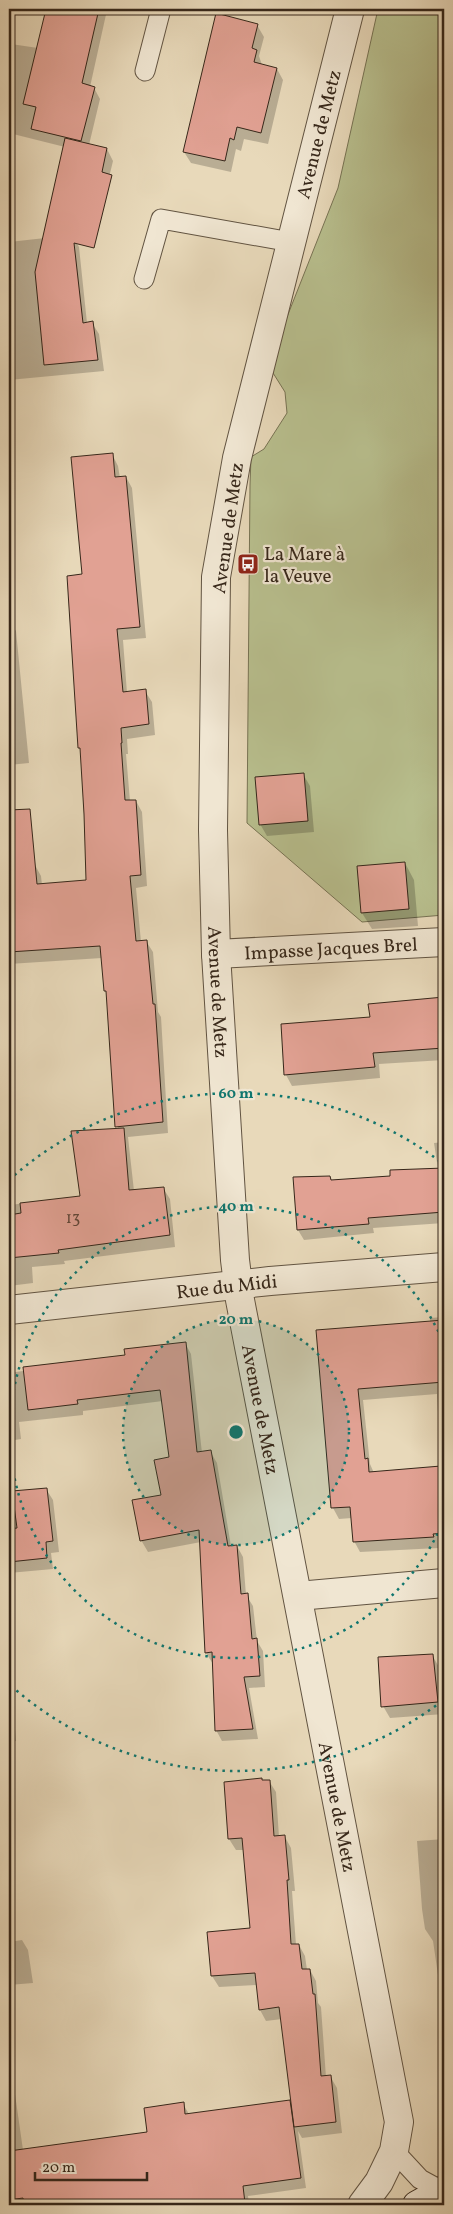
<svg xmlns="http://www.w3.org/2000/svg" width="453" height="2214" viewBox="0 0 453 2214" font-family="Vollkorn,serif">
  <style>
    .green { fill: #b8bf8e; stroke: #777354 }
    .shadow { fill: #0003; fill-rule: evenodd }
    .building { fill: #e1a193; stroke: #36271a }
    .lines { fill: none; stroke-linecap: round; stroke-linejoin: round }
    .lane-casing { stroke: #625442; stroke-width: 21 }
    .street-casing { stroke: #625442; stroke-width: 30 }
    .secondary-casing { stroke: #36271a; stroke-width: 30 }
    .lane { stroke: #f0e6d2; stroke-width: 19 }
    .street { stroke: #f0e6d2; stroke-width: 28 }
    .secondary { stroke: #f0e6d2; stroke-width: 28 }
    .ring { fill: none; stroke: #0f766e; stroke-width: 2.5; stroke-dasharray: 2.5 5 }
    .labels { text-anchor: middle; stroke-width: 4.5; stroke-linejoin: round; paint-order: stroke }
    .number-label { font-size: 16px; fill: #614638 }
    .street-label { font-size: 19px; fill: #36271a; stroke: #f0e6d2 }
    .poi-label { font-size: 19px; fill: #36271a; stroke: #f0e6d2; text-anchor: start }
    .centre { fill: #0f766e; stroke: #f0e6d2; stroke-width: 2.5 }
    .ring-label { font-size: 15px; text-anchor: middle; font-weight: bold; fill: #0f766e; stroke: #f0e6d2; stroke-width: 4.5; stroke-linejoin: round; paint-order: stroke }
  </style>
  <rect width="100%" height="100%" fill="#e8d9ba"/>
  <filter id="stains"><feTurbulence type="fractalNoise" baseFrequency=".004" numOctaves="4"/><feColorMatrix values="0 0 0 0 .2 0 0 0 0 .09 0 0 0 0 .02 0 0 0 .5 -.17"/></filter>
  <radialGradient id="worn" r=".72"><stop offset=".6" stop-color="#630" stop-opacity="0"/><stop offset="1" stop-color="#630" stop-opacity=".3"/></radialGradient>
  <path class="green" d="M 378,9 L 444,9 L 444,915 L 362,922 L 247,823 L 250,485 L 251,457 L 264,449 L 287,413 L 285,392 L 268,365 L 338,188 Z"/>
  <path class="shadow" d="M 47,9 L 107,10 L 90,87 L 94,88 L 100,99 L 89,145 L 107,149 L 113,161 L 106,190 L 65,147 L 9,133 L 9,54 L 11,44 L 38,48 Z
    M 257,25 L 264,37 L 259,56 L 262,65 L 277,69 L 283,80 L 268,144 L 244,139 L 241,151 L 236,149 L 231,172 L 191,163 L 184,152 Z
    M 72,235 L 79,247 L 87,323 L 92,323 L 99,334 L 104,371 L 9,380 L 9,242 Z
    M 112,454 L 118,466 L 120,478 L 126,477 L 132,488 L 146,638 L 123,640 L 127,693 L 145,691 L 152,702 L 155,735 L 127,739 L 128,754 L 126,754 L 130,801 L 136,801 L 142,812 L 147,886 L 136,888 L 141,942 L 146,941 L 153,952 L 158,1012 L 161,1017 L 168,1133 L 128,1137 L 134,1191 L 163,1188 L 170,1199 L 175,1247 L 64,1261 L 65,1264 L 32,1267 L 33,1283 L 9,1286 L 9,1205 L 81,1197 L 118,1129 L 108,996 L 105,991 L 102,958 L 9,964 L 9,867 L 35,865 L 41,876 L 42,885 L 87,881 L 81,751 L 79,748 L 83,575 Z
    M 9,620 L 16,631 L 29,763 L 9,765 Z
    M 303,774 L 310,786 L 314,832 L 267,836 L 260,824 Z
    M 405,863 L 414,880 L 418,926 L 372,929 L 362,913 Z
    M 444,998 L 444,1060 L 379,1064 L 380,1078 L 292,1086 L 286,1075 L 371,1018 L 370,1005 Z
    M 9,1096 L 12,1138 L 9,1139 Z
    M 444,1142 L 444,1223 L 373,1228 L 374,1233 L 304,1240 L 298,1230 L 330,1177 L 332,1181 L 392,1177 L 438,1169 L 434,1143 Z
    M 444,1317 L 444,1544 L 439,1545 L 439,1548 L 360,1552 L 354,1541 L 352,1518 L 339,1519 L 333,1508 L 317,1331 L 430,1323 L 430,1318 ZM 437,1394 L 441,1468 L 374,1473 L 370,1464 L 363,1400 Z
    M 185,1343 L 191,1354 L 202,1453 L 210,1451 L 217,1463 L 231,1546 L 237,1546 L 243,1557 L 246,1595 L 253,1606 L 257,1641 L 263,1651 L 265,1687 L 249,1688 L 258,1739 L 222,1741 L 216,1730 L 213,1664 L 206,1653 L 201,1542 L 148,1552 L 141,1540 L 162,1496 L 170,1458 L 163,1401 L 83,1411 L 83,1415 L 19,1422 L 21,1439 L 9,1441 L 9,1373 L 126,1356 Z
    M 46,1489 L 53,1500 L 59,1552 L 51,1553 L 53,1569 L 9,1573 L 9,1493 Z
    M 432,1655 L 439,1667 L 444,1714 L 390,1718 L 383,1706 Z
    M 9,1656 L 16,1741 L 9,1742 Z
    M 269,1781 L 276,1792 L 279,1837 L 285,1837 L 291,1848 L 295,1891 L 292,1891 L 296,1945 L 299,1945 L 305,1956 L 307,1970 L 310,1970 L 316,1981 L 318,2003 L 321,2007 L 326,2077 L 330,2076 L 337,2088 L 342,2133 L 302,2138 L 298,2131 L 306,2188 L 248,2196 L 249,2205 L 9,2205 L 9,2052 L 23,2150 L 149,2133 L 183,2104 L 189,2114 L 289,2101 L 293,2108 L 282,2019 L 266,2021 L 260,2010 L 258,1985 L 219,1987 L 212,1976 L 208,1933 L 251,1930 L 245,1850 L 236,1850 L 229,1839 L 225,1783 Z
    M 444,1839 L 444,2016 L 433,1941 L 425,1929 L 422,1909 L 417,1841 Z
    M 22,1940 L 28,1950 L 33,1983 L 9,1985 L 9,1942 Z
    M 9,2023 L 12,2043 L 9,2043 Z"/>
  <path class="building" d="M 46,9 L 99,9 L 82,83 L 95,87 L 81,141 L 31,129 L 36,107 L 23,104 Z
    M 216,13 L 258,24 L 252,48 L 257,50 L 254,62 L 277,68 L 261,133 L 237,127 L 234,140 L 230,138 L 225,161 L 183,152 Z
    M 65,138 L 107,148 L 102,172 L 112,175 L 94,248 L 74,243 L 83,323 L 93,321 L 98,360 L 44,365 L 35,272 Z
    M 113,453 L 115,477 L 126,476 L 140,627 L 117,629 L 123,692 L 146,689 L 149,724 L 121,728 L 122,743 L 121,743 L 125,800 L 136,800 L 141,875 L 130,876 L 136,941 L 147,940 L 153,1004 L 155,1004 L 163,1122 L 115,1127 L 106,991 L 104,991 L 100,946 L 9,952 L 9,810 L 30,809 L 37,884 L 86,880 L 84,814 L 80,748 L 78,748 L 67,576 L 82,574 L 71,457 Z
    M 304,773 L 308,821 L 259,825 L 255,777 Z
    M 405,862 L 409,909 L 361,913 L 357,866 Z
    M 444,997 L 444,1048 L 373,1053 L 375,1067 L 284,1075 L 281,1024 L 370,1017 L 368,1004 Z
    M 124,1128 L 129,1190 L 164,1187 L 170,1235 L 58,1250 L 59,1253 L 9,1258 L 9,1215 L 21,1213 L 20,1203 L 80,1196 L 71,1131 Z
    M 444,1168 L 444,1212 L 368,1218 L 369,1224 L 297,1230 L 293,1177 L 330,1176 L 331,1180 L 390,1176 L 390,1170 Z
    M 444,1320 L 444,1382 L 358,1389 L 365,1459 L 368,1458 L 369,1472 L 441,1466 L 444,1533 L 433,1534 L 434,1537 L 353,1542 L 350,1507 L 331,1508 L 316,1330 Z
    M 186,1342 L 197,1452 L 211,1450 L 228,1546 L 237,1545 L 241,1594 L 248,1593 L 252,1639 L 257,1638 L 260,1676 L 244,1677 L 253,1729 L 215,1731 L 212,1652 L 205,1653 L 199,1530 L 140,1541 L 132,1500 L 161,1495 L 154,1460 L 169,1457 L 160,1390 L 77,1400 L 78,1404 L 28,1410 L 23,1367 L 125,1355 L 124,1349 Z
    M 47,1488 L 53,1541 L 46,1542 L 47,1558 L 9,1562 L 9,1529 L 17,1528 L 12,1491 Z
    M 433,1654 L 438,1702 L 381,1707 L 378,1657 Z
    M 262,1778 L 262,1780 L 270,1780 L 274,1836 L 285,1835 L 289,1880 L 287,1880 L 291,1944 L 299,1944 L 302,1969 L 310,1969 L 313,1994 L 315,1994 L 321,2076 L 331,2075 L 336,2122 L 294,2127 L 279,2007 L 259,2010 L 255,1973 L 211,1976 L 207,1932 L 250,1928 L 242,1838 L 228,1839 L 224,1782 Z
    M 290,2100 L 301,2178 L 243,2186 L 245,2203 L 224,2205 L 24,2205 L 23,2198 L 9,2200 L 9,2151 L 147,2132 L 144,2108 L 184,2102 L 185,2114 Z"/>
  <g class="lines">
    <g class="lane-casing">
      <path id="lane" d="M 145,71 L 161,9
        M 144,279 L 161,219 L 291,242
        M 394,2151 L 420,2179 L 442,2191"/>
    </g>
    <g class="street-casing">
      <g id="street">
        <path id="s1" d="M 350,9 L 237,458 L 216,577 L 213,830 L 216,954 L 235,1260 L 240,1300 L 399,2122 L 394,2151 L 379,2182 L 362,2205"/>
        <path id="s2" d="M 216,954 L 444,942"/>
        <path id="s3" d="M 9,1310 L 270,1281 L 444,1267"/>
        <path d="M 298,1596 L 444,1583"/>
      </g>
    </g>
    <g class="secondary-casing">
      <path id="secondary" d="M 417,2205 L 444,2190"/>
    </g>
    <use href="#lane" class="lane"/>
    <use href="#street" class="street"/>
    <use href="#secondary" class="secondary"/>
  </g>
  <circle cx="236" cy="1432" r="113" fill="#0f766e" fill-opacity=".12"/>
  <g class="ring">
    <circle cx="236" cy="1432" r="113"/>
    <path d="M444 1520A226 226 0 1 1 444 1344"/>
    <path d="M442 1701A339 339 0 0 1 9 1684M9 1180A339 339 0 0 1 442 1163"/>
  </g>
  <defs>
    <g id="bus-square" transform="scale(1.125)"><rect x="-9" y="-9" width="18" height="18" rx="4" fill="#8f2418" stroke="#f0e6d2"/><path d="M-5-6H5V4H4V6H2V4H-2V6H-4V4H-5ZM-3.5-4V0h7V-4ZM-3.5 1.2v1.5H-2V1.2ZM2 1.2v1.5H3.5V1.2Z" fill="#fff"/></g>
  </defs>
  <g fill-rule="evenodd">
    <use href="#bus-square" x="248" y="564"/>
  </g>
  <g class="labels">
    <g class="number-label">
      <text x="73" y="1223">13</text>
    </g>
    <g class="street-label">
      <text transform="translate(318 134) rotate(-76)" y="7">Avenue de Metz</text>
      <text transform="translate(227 528) rotate(-82)" y="7">Avenue de Metz</text>
      <text dy="7" stroke="none"><textPath href="#s2" startOffset="115">Impasse Jacques Brel</textPath></text>
      <text dy="7" stroke="none"><textPath href="#s1" startOffset="999">Avenue de Metz</textPath></text>
      <text dy="7" stroke="none"><textPath href="#s3" startOffset="219">Rue du Midi</textPath></text>
      <text dy="7" stroke="none"><textPath href="#s1" startOffset="1419">Avenue de Metz</textPath></text>
      <text dy="7" stroke="none"><textPath href="#s1" startOffset="1824">Avenue de Metz</textPath></text>
    </g>
    <g class="poi-label">
      <text x="264" y="560">La Mare à<tspan x="264" dy="22">la Veuve</tspan></text>
    </g>
  </g>
  <circle cx="236" cy="1432" r="8" class="centre"/>
  <g class="ring-label">
    <text x="236" y="1098">60 m</text>
    <text x="236" y="1211">40 m</text>
    <text x="236" y="1324">20 m</text>
  </g>
  <rect width="453" height="2214" fill="none" stroke="#e8d9ba" stroke-width="30"/>
  <rect x="10" y="10" width="433" height="2194" fill="none" stroke="#36271a" stroke-width="2.5"/>
  <rect x="15" y="15" width="423" height="2184" fill="none" stroke="#36271a"/>
  <path d="M35 2172v8h112v-8" fill="none" stroke="#36271a" stroke-width="2.5"/>
  <text x="42" y="2172" font-size="15" fill="#36271a" stroke="#f0e6d2" stroke-width="4" paint-order="stroke">20 m</text>
  <rect width="100%" height="100%" filter="url(#stains)"/>
  <rect width="100%" height="100%" fill="url(#worn)"/>
</svg>
